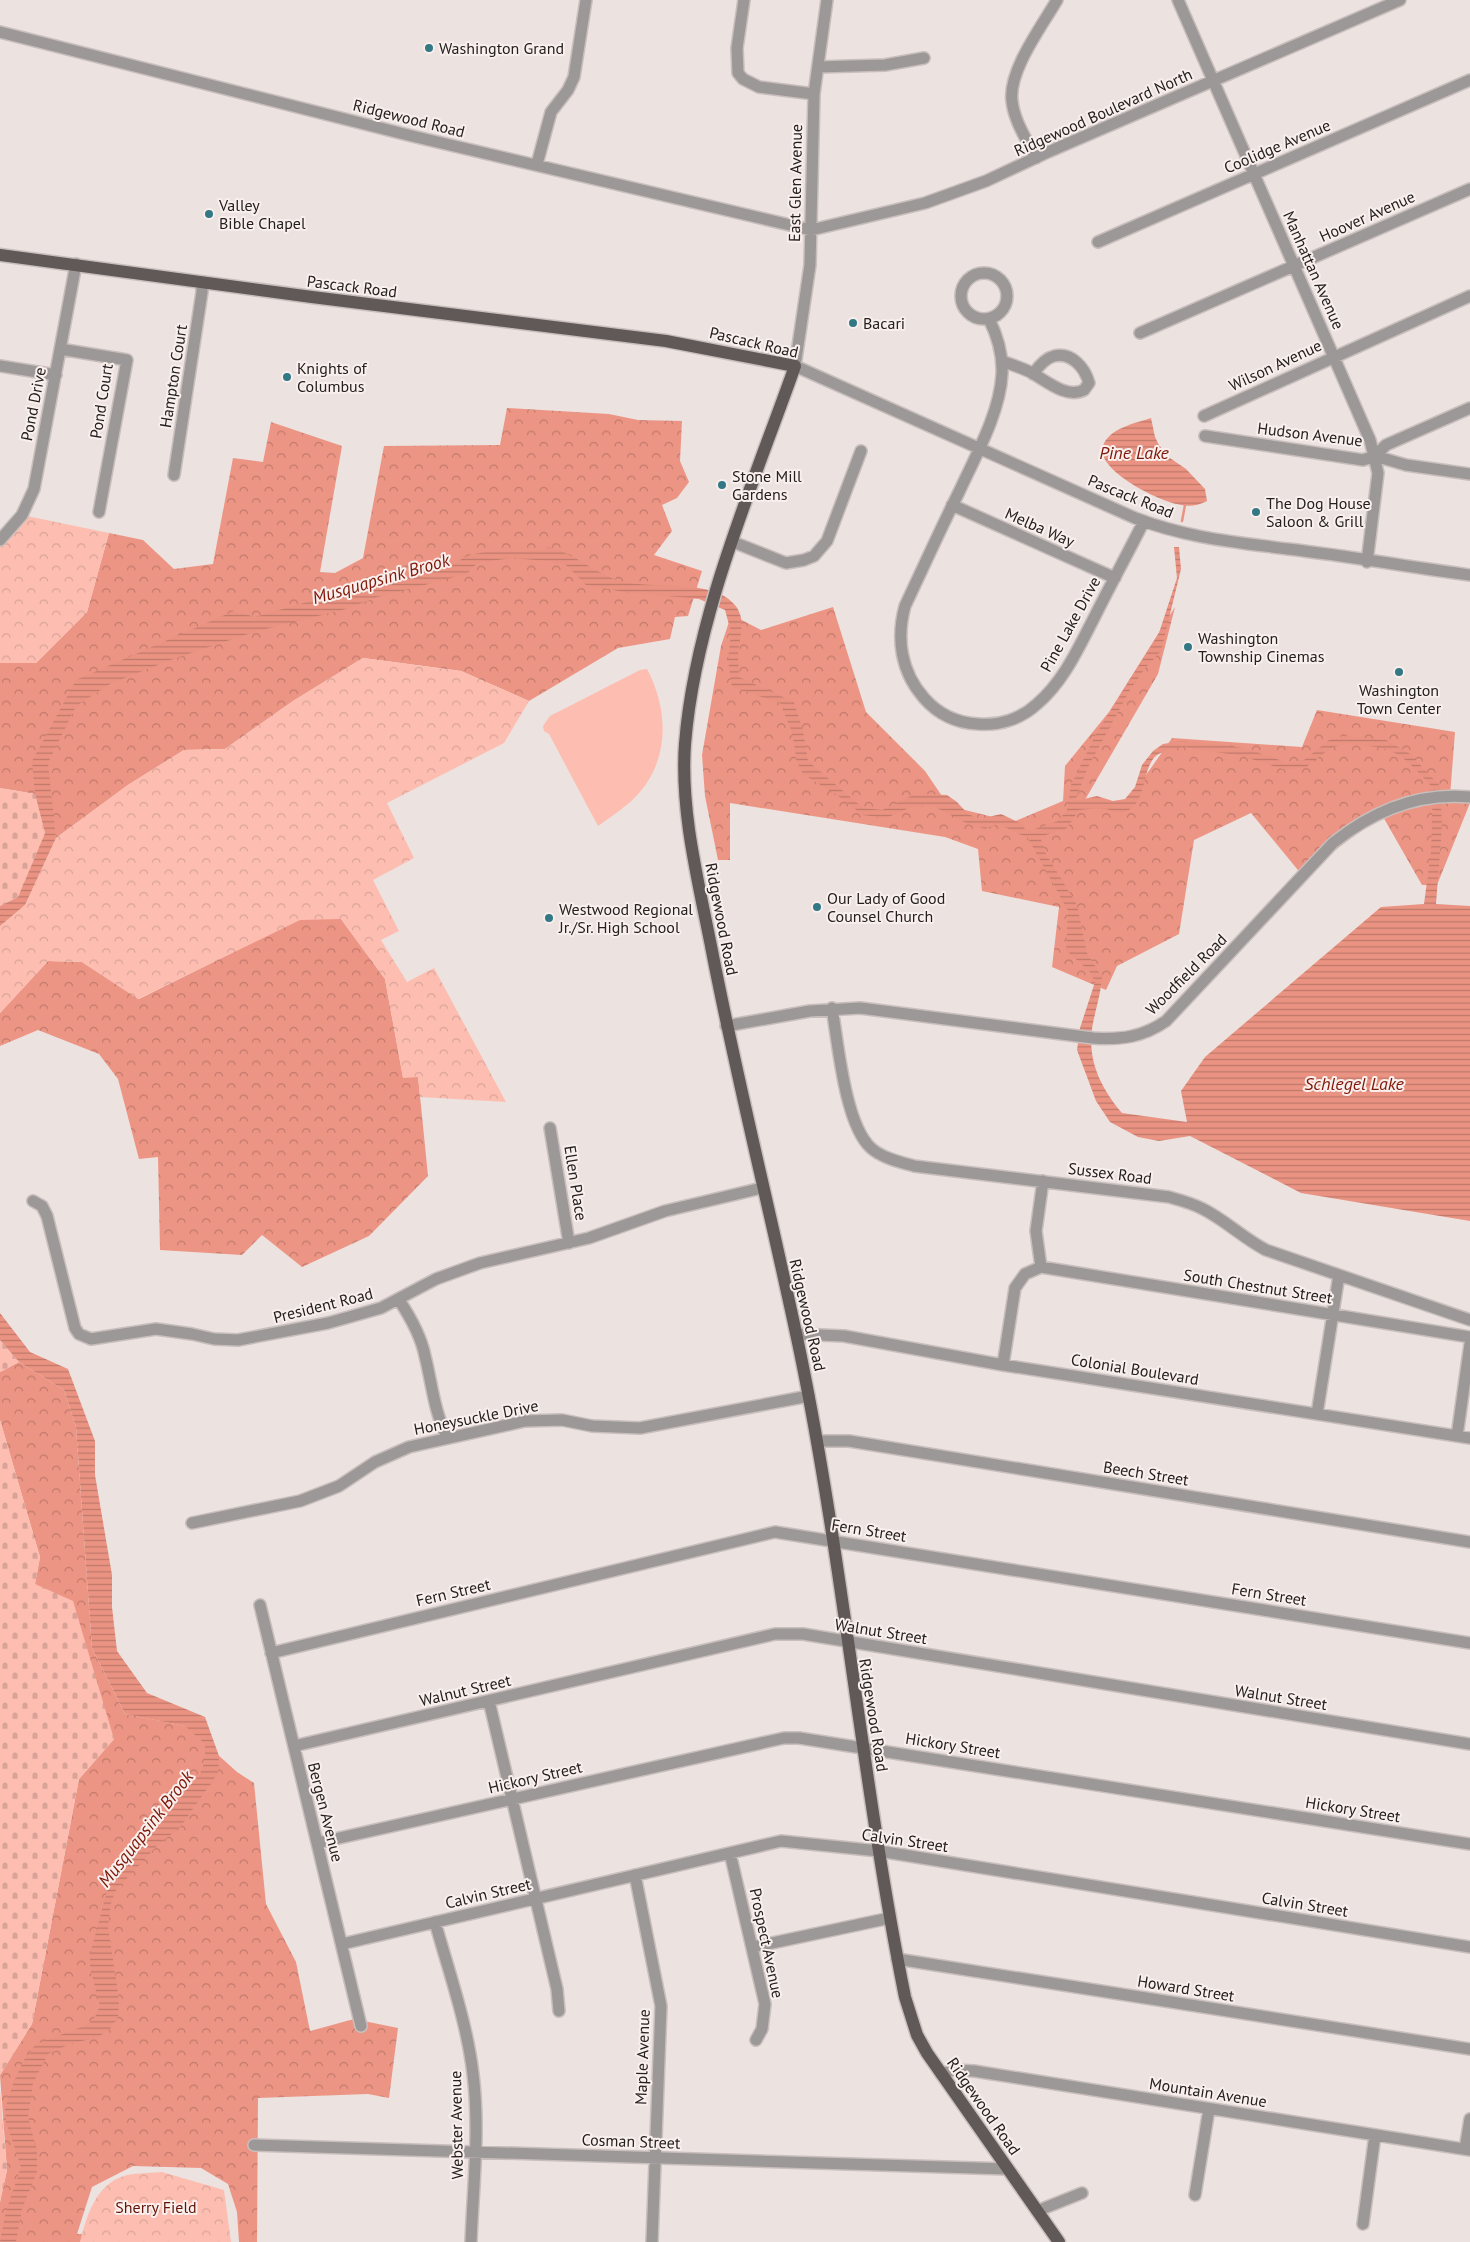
<svg xmlns="http://www.w3.org/2000/svg" width="1470" height="2242" viewBox="0 0 1470 2242" font-family="'PT Sans',sans-serif">
  <style>
    .grass { fill: #fdbeb1 }
    .forest { fill: url(#forest-crowns) }
    .cemetery { fill: url(#cemetery-stones) }
    .park { fill: url(#park-crowns) }
    .water { fill: url(#water-rules); fill-rule: evenodd }
    .lines { fill: none; stroke-linecap: round; stroke-linejoin: round }
    .stream { stroke: #eb9382; stroke-width: 2.5 }
    .minor-casing { stroke: #c8bfbd; stroke-width: 14 }
    .major-casing { stroke: #c8bfbd; stroke-width: 15 }
    .minor { stroke: #9c9897; stroke-width: 11 }
    .major { stroke: #605957; stroke-width: 12 }
    .poi-dot { fill: #327885; stroke: #f9efed; stroke-width: 2 }
    .labels { text-anchor: middle; stroke-width: 4; stroke-linejoin: round; paint-order: stroke }
    .poi-label { font-size: 16px; fill: #242020; stroke: #f9efed; text-anchor: start }
    .street-label { font-size: 16px; fill: #242020; stroke: #f9efed }
    .park-label { font-size: 16px; fill: #621408; stroke: #f9efed }
    .water-label { font-size: 18px; font-style: italic; fill: #7f1708; stroke: #f9efed }
  </style>
  <defs>
    <pattern id="forest-crowns" width="20" height="18" patternUnits="userSpaceOnUse" patternTransform="scale(1.25)"><rect width="20" height="18" fill="#ed9584"/><path d="M2 6a3 3 0 1 1 6 0M12 15a3 3 0 1 1 6 0" fill="none" stroke="#c0796c"/></pattern>
    <pattern id="cemetery-stones" width="16" height="16" patternUnits="userSpaceOnUse" patternTransform="scale(1.25)"><rect width="16" height="16" fill="#fdbeb1"/><path d="M2 7V4a2 2 0 0 1 4 0v3zM10 15v-3a2 2 0 0 1 4 0v3z" fill="#d9a398"/></pattern>
    <pattern id="park-crowns" width="20" height="18" patternUnits="userSpaceOnUse" patternTransform="scale(1.25)"><rect width="20" height="18" fill="#fdbeb1"/><path d="M2 6a3 3 0 1 1 6 0M12 15a3 3 0 1 1 6 0" fill="none" stroke="#d9a398"/></pattern>
    <pattern id="water-rules" width="6" height="5" patternUnits="userSpaceOnUse" patternTransform="scale(1.25)"><rect width="6" height="5" fill="#eb9382"/><path d="M0 2.5h6" fill="none" stroke="#be786a"/></pattern>
  </defs>
  <rect width="100%" height="100%" fill="#ece2e0"/>
  <path class="grass" d="M 647,669 C 668,708 670,757 640,792 C 629,805 612,816 598,826 L 549,734 L 544,731 L 543,726 L 550,716 L 640,670 Z"/>
  <path class="forest" d="M 507,408 L 609,414 L 638,420 L 682,421 L 680,461 L 689,482 L 677,498 L 662,505 L 672,531 L 654,555 L 702,571 L 688,616 L 675,617 L 670,639 L 618,648 L 529,701 L 461,671 L 363,658 L 293,701 L 225,749 L 184,750 L 128,785 L 56,838 L 35,794 L 0,788 L 0,663 L 36,663 L 87,612 L 109,533 L 143,540 L 174,569 L 213,564 L 233,458 L 263,462 L 271,422 L 342,446 L 320,572 L 335,573 L 363,558 L 384,446 L 500,445 Z
    M 833,607 L 866,712 L 925,771 L 944,799 L 961,809 L 1013,822 L 1063,801 L 1065,766 L 1109,712 L 1175,607 L 1158,674 L 1082,805 L 1125,805 L 1172,738 L 1302,747 L 1317,710 L 1455,732 L 1450,796 L 1470,798 L 1470,803 L 1437,885 L 1422,885 L 1382,815 L 1302,875 L 1251,813 L 1194,840 L 1179,934 L 1117,966 L 1106,990 L 1052,967 L 1059,907 L 982,891 L 978,849 L 945,837 L 730,803 L 730,860 L 718,860 L 705,796 L 702,755 L 721,646 L 733,610 L 738,618 L 761,630 Z
    M 300,919 L 341,919 L 385,979 L 403,1077 L 418,1076 L 428,1176 L 369,1236 L 302,1267 L 262,1235 L 242,1255 L 160,1250 L 158,1157 L 139,1159 L 118,1079 L 99,1054 L 38,1030 L 0,1046 L 0,1013 L 48,961 L 82,962 L 139,999 Z
    M 19,1362 L 64,1390 L 76,1427 L 92,1648 L 125,1714 L 186,1726 L 237,1772 L 254,1783 L 266,1904 L 296,1962 L 310,2031 L 354,2019 L 398,2028 L 389,2098 L 368,2094 L 258,2098 L 257,2242 L 239,2242 L 237,2212 L 228,2184 L 201,2168 L 133,2166 L 92,2187 L 77,2234 L 101,2233 L 101,2242 L 0,2242 L 0,2202 L 7,2170 L 0,2075 L 32,2024 L 79,1779 L 114,1739 L 35,1584 L 40,1557 L 0,1420 L 0,1372 Z"/>
  <path class="cemetery" d="M 0,788 L 35,794 L 45,833 L 18,897 L 0,906 Z
    M 0,1340 L 19,1362 L 0,1372 Z
    M 0,1420 L 40,1557 L 35,1584 L 73,1601 L 114,1739 L 79,1779 L 32,2024 L 0,2075 Z
    M 0,2089 L 7,2170 L 0,2202 Z"/>
  <path class="park" d="M 22,515 L 109,533 L 87,612 L 36,663 L 0,663 L 0,540 Z
    M 363,658 L 461,671 L 529,701 L 504,743 L 387,803 L 414,858 L 373,880 L 399,931 L 381,940 L 407,982 L 434,968 L 506,1102 L 420,1097 L 418,1077 L 403,1078 L 385,979 L 341,919 L 300,920 L 138,999 L 82,962 L 48,961 L 0,1013 L 0,926 L 25,905 L 56,838 L 128,785 L 184,750 L 225,749 L 293,701 Z
    M 162,2172 L 224,2190 L 231,2242 L 80,2242 C 87,2215 96,2183 127,2175 C 138,2173 151,2173 162,2172 Z"/>
  <path class="water" d="M 1151,418 L 1155,437 L 1159,445 L 1167,456 L 1186,469 L 1205,489 L 1207,501 C 1198,506 1188,507 1177,504 C 1159,501 1095,470 1103,446 C 1109,428 1136,423 1151,418 Z
    M 549,547 C 579,555 597,577 629,583 C 658,588 712,580 733,603 C 748,618 739,636 738,654 C 738,661 739,669 739,677 L 794,702 L 803,731 L 808,761 L 863,808 L 882,810 L 913,795 L 927,794 L 947,795 L 957,802 L 968,814 L 980,819 L 1001,814 L 1020,823 L 1026,830 L 1032,830 L 1058,821 L 1067,810 L 1071,785 L 1096,734 L 1159,633 L 1177,578 L 1174,547 L 1179,547 L 1181,569 L 1161,651 L 1146,667 L 1130,690 L 1088,767 L 1075,801 L 1097,796 L 1113,801 L 1125,799 L 1135,787 L 1142,765 L 1153,751 L 1163,744 L 1181,741 L 1225,745 L 1248,749 L 1288,763 L 1304,760 L 1329,740 L 1343,736 L 1386,740 L 1409,753 L 1440,786 L 1442,826 L 1436,904 L 1470,906 L 1470,1221 L 1301,1193 L 1190,1136 L 1159,1141 L 1138,1137 L 1110,1122 L 1096,1101 L 1077,1050 L 1080,1028 L 1095,982 L 1090,972 L 1066,950 L 1068,911 L 1028,838 L 998,824 L 985,829 L 968,824 L 931,805 L 911,807 L 886,818 L 863,815 L 838,796 L 803,774 L 797,762 L 792,732 L 780,703 L 732,687 L 728,660 L 731,632 L 725,610 L 699,599 L 624,592 L 586,585 L 566,565 L 547,561 L 512,558 L 477,563 L 467,574 L 378,597 L 346,609 L 254,632 L 173,659 L 110,684 L 76,706 L 48,763 L 56,838 L 25,905 L 0,926 L 0,906 L 18,897 L 45,833 L 35,794 L 32,761 L 76,680 L 234,611 L 255,617 L 314,600 L 355,584 L 456,563 C 482,542 520,559 549,547 ZM 1345,744 C 1396,747 1399,751 1433,788 L 1431,851 L 1424,904 L 1381,907 L 1205,1057 L 1181,1091 L 1187,1122 L 1122,1113 C 1100,1087 1086,1058 1093,1023 C 1096,1008 1101,993 1102,977 L 1087,953 L 1077,905 L 1046,854 L 1040,837 L 1067,828 L 1079,810 C 1088,809 1096,808 1106,809 C 1111,810 1116,813 1121,813 C 1149,807 1140,768 1157,755 C 1163,751 1175,748 1183,747 L 1242,756 L 1286,770 L 1306,767 L 1331,748 Z
    M 0,1313 L 30,1352 L 68,1369 L 95,1441 L 95,1475 L 112,1575 L 112,1607 L 117,1651 L 147,1693 L 205,1717 L 219,1756 L 218,1773 L 181,1826 L 156,1847 L 116,1890 L 111,1903 L 108,1927 L 119,2000 L 118,2017 L 110,2029 L 98,2037 L 70,2044 L 48,2054 L 33,2083 L 28,2117 L 37,2151 L 37,2172 L 22,2209 L 16,2242 L 0,2242 L 6,2211 L 21,2167 L 6,2122 L 5,2109 L 14,2081 L 24,2060 L 36,2044 L 87,2025 L 95,2017 L 100,2006 L 90,1968 L 90,1954 L 110,1880 L 129,1859 L 132,1845 L 139,1835 L 162,1822 L 177,1800 L 200,1774 L 205,1761 L 205,1744 L 185,1726 L 125,1714 L 92,1648 L 76,1427 L 64,1390 L 19,1362 L 0,1340 Z"/>
  <g class="lines">
    <path class="stream" d="M 1182,521 L 1185,505"/>
    <g class="minor-casing">
      <path id="minor" d="M 744,0 L 737,48 L 738,73 L 743,79 L 759,87 L 814,94
        M 827,0 L 814,94 L 810,265 L 795,366 L 1135,518 C 1187,538 1235,542 1288,549 C 1349,556 1409,567 1470,575
        M 1178,0 L 1370,440 L 1378,473 L 1367,562
        M 0,32 L 412,136 L 811,230 L 925,203 L 986,181 L 1048,152 L 1400,0
        M 818,67 L 885,65 L 924,58
        M 1036,158 C 1027,140 1014,121 1012,101 C 1008,71 1042,26 1057,0
        M 537,164 L 551,112 L 568,90 L 574,77 L 586,0
        M 1098,242 L 1470,80
        M961 296a23 23 0 1 1 46 0a23 23 0 1 1-46 0Z
        M 989,319 C 998,337 1003,354 1002,374 C 1000,413 975,457 959,492 C 940,530 923,568 905,606 C 896,639 901,672 924,698 C 938,714 957,723 978,724 C 999,726 1021,719 1037,704 C 1064,681 1079,647 1095,616 C 1111,584 1128,553 1144,521
        M 1140,333 L 1470,189
        M 60,349 L 127,360 L 99,512
        M 1002,361 C 1012,365 1023,368 1032,373 C 1046,381 1067,399 1084,390 L 1089,383 C 1085,368 1072,352 1054,356 C 1045,358 1038,367 1033,374
        M 0,366 L 56,375
        M 1204,416 L 1470,296
        M 1205,436 L 1363,460 L 1375,456 L 1406,465 L 1470,474
        M 1375,456 L 1386,445 L 1470,408
        M 174,475 L 202,292 L 202,282
        M 952,505 L 1115,578
        M 0,540 L 22,515 L 34,489 L 76,264
        M 733,542 L 786,563 L 804,560 L 814,556 L 827,541 L 861,451
        M 832,1008 C 838,1043 845,1125 871,1148 C 882,1158 900,1162 914,1166 L 1169,1197 C 1180,1200 1192,1203 1203,1209 C 1225,1220 1243,1238 1266,1250 L 1470,1320
        M 726,1026 L 810,1011 L 860,1008 L 1093,1038 C 1121,1040 1143,1037 1166,1021 L 1333,843 C 1373,811 1418,792 1470,797
        M 550,1128 L 569,1243
        M 33,1201 L 42,1206 L 47,1216 L 75,1328 L 79,1334 L 91,1339 L 156,1329 L 192,1334 L 214,1339 L 238,1340 L 328,1323 L 381,1308 L 436,1279 L 480,1263 L 589,1238 L 665,1211 L 762,1188
        M 1041,1267 L 1036,1231 L 1043,1181
        M 399,1300 C 411,1318 421,1336 425,1356 C 432,1384 434,1411 447,1437
        M 796,1334 L 844,1336 L 1003,1365 L 1470,1438
        M 1003,1365 L 1015,1288 L 1025,1274 L 1041,1267 L 1470,1337
        M 1317,1414 L 1339,1275
        M 1457,1436 L 1470,1344
        M 817,1441 L 849,1441 L 1470,1542
        M 192,1523 L 300,1501 L 339,1486 L 375,1462 L 409,1447 L 525,1421 L 562,1420 L 592,1426 L 640,1428 L 809,1396
        M 260,1605 L 361,2026
        M 271,1653 L 775,1532 L 1470,1643
        M 489,1701 L 557,1989 L 559,2011
        M 294,1746 L 775,1634 L 803,1634 L 1470,1744
        M 317,1843 L 784,1738 L 799,1738 L 1470,1844
        M 730,1853 L 765,2004 L 762,2029 L 756,2040
        M 635,1875 L 661,2006 L 652,2242
        M 435,1922 C 449,1972 467,2023 473,2074 C 480,2129 473,2187 471,2242
        M 342,1944 L 781,1841 L 879,1851 L 1470,1947
        M 753,1947 L 890,1918
        M 897,1959 L 1470,2049
        M 941,2074 L 953,2070 L 974,2071 L 1470,2150
        M 254,2145 L 1007,2169
        M 1465,2149 L 1470,2119
        M 1195,2195 L 1209,2109
        M 1037,2211 L 1082,2193
        M 1363,2224 L 1375,2135"/>
    </g>
    <g class="major-casing">
      <path id="major" d="M 0,255 L 312,297 L 666,341 L 795,366 C 753,485 695,617 685,744 C 680,812 699,884 712,951 C 738,1085 772,1218 800,1352 C 844,1566 862,1784 905,1997 L 917,2035 L 927,2053 L 1059,2242"/>
    </g>
    <use href="#minor" class="minor"/>
    <use href="#major" class="major"/>
  </g>
  <g class="poi-dot">
    <circle cx="429" cy="48" r="5"/>
    <circle cx="209" cy="214" r="5"/>
    <circle cx="853" cy="323" r="5"/>
    <circle cx="287" cy="377" r="5"/>
    <circle cx="722" cy="485" r="5"/>
    <circle cx="1256" cy="512" r="5"/>
    <circle cx="1188" cy="647" r="5"/>
    <circle cx="1399" cy="672" r="5"/>
    <circle cx="817" cy="907" r="5"/>
    <circle cx="549" cy="918" r="5"/>
  </g>
  <g class="labels">
    <g class="poi-label">
      <text x="439" y="54">Washington Grand</text>
      <text x="219" y="211">Valley<tspan x="219" dy="18">Bible Chapel</tspan></text>
      <text x="863" y="329">Bacari</text>
      <text x="297" y="374">Knights of<tspan x="297" dy="18">Columbus</tspan></text>
      <text x="732" y="482">Stone Mill<tspan x="732" dy="18">Gardens</tspan></text>
      <text x="1266" y="509">The Dog House<tspan x="1266" dy="18">Saloon &amp; Grill</tspan></text>
      <text x="1198" y="644">Washington<tspan x="1198" dy="18">Township Cinemas</tspan></text>
      <text x="1399" y="696" text-anchor="middle">Washington<tspan x="1399" dy="18">Town Center</tspan></text>
      <text x="827" y="904">Our Lady of Good<tspan x="827" dy="18">Counsel Church</tspan></text>
      <text x="559" y="915">Westwood Regional<tspan x="559" dy="18">Jr./Sr. High School</tspan></text>
    </g>
    <g class="street-label">
      <text transform="translate(1103 112) rotate(-24)" y="6">Ridgewood Boulevard North</text>
      <text transform="translate(409 118) rotate(14)" y="6">Ridgewood Road</text>
      <text transform="translate(1277 146) rotate(-23)" y="6">Coolidge Avenue</text>
      <text transform="translate(795 183) rotate(-89)" y="6">East Glen Avenue</text>
      <text transform="translate(1367 216) rotate(-24)" y="6">Hoover Avenue</text>
      <text transform="translate(1314 270) rotate(66)" y="6">Manhattan Avenue</text>
      <text transform="translate(352 286) rotate(7)" y="6">Pascack Road</text>
      <text transform="translate(754 342) rotate(13)" y="6">Pascack Road</text>
      <text transform="translate(1275 365) rotate(-25)" y="6">Wilson Avenue</text>
      <text transform="translate(173 376) rotate(-81)" y="6">Hampton Court</text>
      <text transform="translate(101 401) rotate(-81)" y="6">Pond Court</text>
      <text transform="translate(33 404) rotate(-79)" y="6">Pond Drive</text>
      <text transform="translate(1310 434) rotate(7)" y="6">Hudson Avenue</text>
      <text transform="translate(1131 496) rotate(22)" y="6">Pascack Road</text>
      <text transform="translate(1040 527) rotate(24)" y="6">Melba Way</text>
      <text transform="translate(1070 624) rotate(-61)" y="6">Pine Lake Drive</text>
      <text transform="translate(722 919) rotate(79)" y="6">Ridgewood Road</text>
      <text transform="translate(1186 974) rotate(-45)" y="6">Woodfield Road</text>
      <text transform="translate(1110 1173) rotate(7)" y="6">Sussex Road</text>
      <text transform="translate(576 1183) rotate(81)" y="6">Ellen Place</text>
      <text transform="translate(1258 1286) rotate(9)" y="6">South Chestnut Street</text>
      <text transform="translate(323 1305) rotate(-14)" y="6">President Road</text>
      <text transform="translate(808 1315) rotate(77)" y="6">Ridgewood Road</text>
      <text transform="translate(1135 1369) rotate(9)" y="6">Colonial Boulevard</text>
      <text transform="translate(476 1417) rotate(-11)" y="6">Honeysuckle Drive</text>
      <text transform="translate(1146 1473) rotate(9)" y="6">Beech Street</text>
      <text transform="translate(869 1530) rotate(9)" y="6">Fern Street</text>
      <text transform="translate(453 1592) rotate(-13)" y="6">Fern Street</text>
      <text transform="translate(1269 1594) rotate(9)" y="6">Fern Street</text>
      <text transform="translate(881 1631) rotate(9)" y="6">Walnut Street</text>
      <text transform="translate(465 1690) rotate(-13)" y="6">Walnut Street</text>
      <text transform="translate(1281 1697) rotate(9)" y="6">Walnut Street</text>
      <text transform="translate(874 1715) rotate(81)" y="6">Ridgewood Road</text>
      <text transform="translate(953 1745) rotate(9)" y="6">Hickory Street</text>
      <text transform="translate(535 1777) rotate(-13)" y="6">Hickory Street</text>
      <text transform="translate(1353 1809) rotate(9)" y="6">Hickory Street</text>
      <text transform="translate(326 1812) rotate(76)" y="6">Bergen Avenue</text>
      <text transform="translate(905 1840) rotate(8)" y="6">Calvin Street</text>
      <text transform="translate(488 1893) rotate(-13)" y="6">Calvin Street</text>
      <text transform="translate(1305 1904) rotate(9)" y="6">Calvin Street</text>
      <text transform="translate(767 1943) rotate(78)" y="6">Prospect Avenue</text>
      <text transform="translate(1186 1988) rotate(9)" y="6">Howard Street</text>
      <text transform="translate(642 2057) rotate(-88)" y="6">Maple Avenue</text>
      <text transform="translate(1208 2092) rotate(9)" y="6">Mountain Avenue</text>
      <text transform="translate(984 2106) rotate(55)" y="6">Ridgewood Road</text>
      <text transform="translate(456 2125) rotate(-91)" y="6">Webster Avenue</text>
      <text transform="translate(631 2141) rotate(2)" y="6">Cosman Street</text>
    </g>
    <g class="park-label">
      <text x="156" y="2213">Sherry Field</text>
    </g>
    <g class="water-label">
      <text x="1134" y="459">Pine Lake</text>
      <text transform="translate(381 579) rotate(-16)" y="6">Musquapsink Brook</text>
      <text x="1354" y="1090">Schlegel Lake</text>
      <text transform="translate(146 1829) rotate(-52)" y="6">Musquapsink Brook</text>
    </g>
  </g>
</svg>
